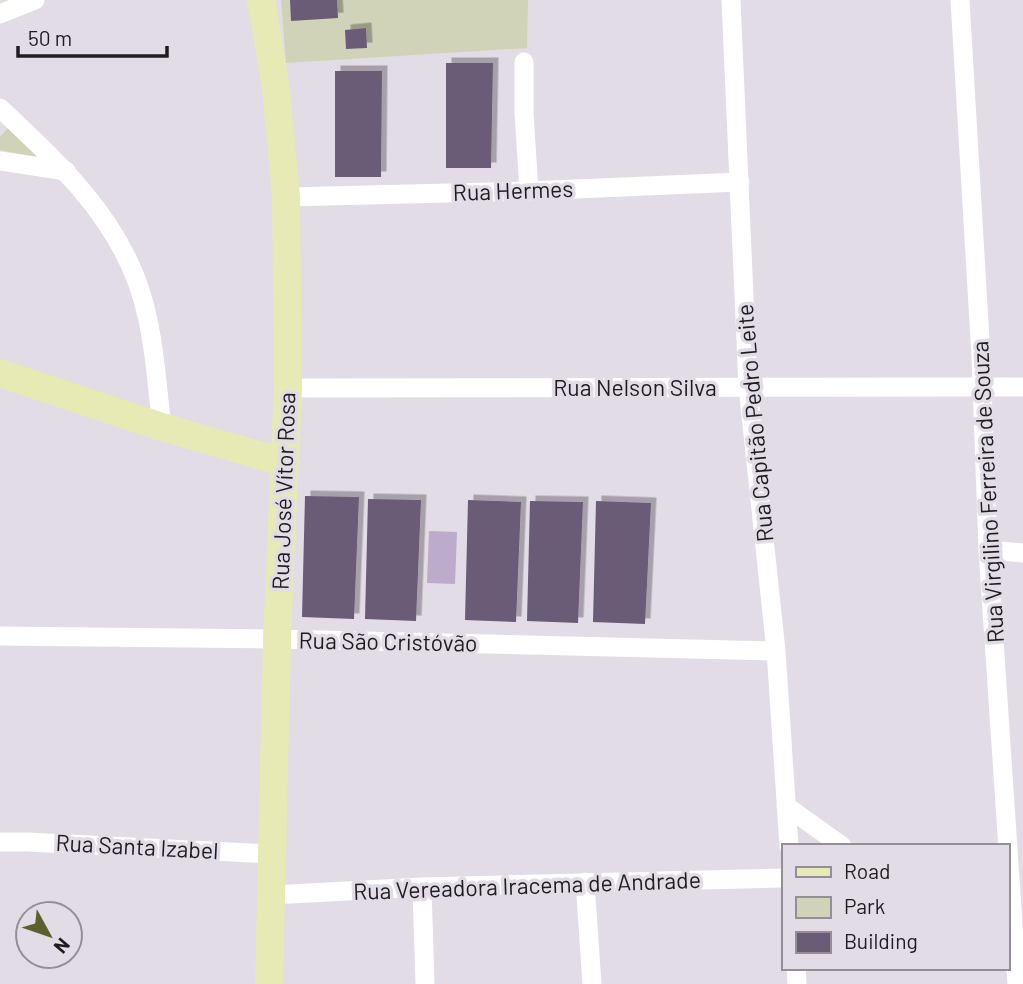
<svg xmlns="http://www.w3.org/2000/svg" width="1023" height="984" viewBox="0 0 1023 984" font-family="Barlow,sans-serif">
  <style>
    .green { fill: #d0d3b7 }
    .water { fill: #bcabca }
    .building { fill: #6a5b76; filter: url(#shadow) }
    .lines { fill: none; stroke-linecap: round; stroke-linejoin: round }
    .street { stroke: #fff; stroke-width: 19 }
    .secondary { stroke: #e7eab4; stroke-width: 28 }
    .labels { text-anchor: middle; stroke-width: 7; stroke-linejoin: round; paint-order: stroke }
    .street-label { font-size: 23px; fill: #1e1c1f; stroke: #e2dce6 }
  </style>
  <defs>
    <filter id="shadow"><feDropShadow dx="5.5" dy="-5.5" stdDeviation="0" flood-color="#0004"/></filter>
  </defs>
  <rect width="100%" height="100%" fill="#e2dce6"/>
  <path class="green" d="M 281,0 L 528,0 L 527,48 L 286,63 Z
    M 8,128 L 42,158 L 0,150 L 0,137 Z"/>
  <path class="water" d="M 429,531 L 457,532 L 455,584 L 427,583 Z"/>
  <path class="building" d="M 290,0 L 337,0 L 338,18 L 291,21 Z
    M 366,28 L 367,48 L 346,49 L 345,30 Z
    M 446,63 L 493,63 L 491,168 L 446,168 Z
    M 335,71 L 382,71 L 381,177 L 335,177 Z
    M 305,496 L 359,497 L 354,619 L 302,617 Z
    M 368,499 L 421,500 L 416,621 L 365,619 Z
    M 468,500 L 521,502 L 516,622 L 465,620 Z
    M 530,501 L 583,502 L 578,623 L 527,621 Z
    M 596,501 L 651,503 L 645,624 L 593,622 Z"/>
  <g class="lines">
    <path class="street" d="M 731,0 L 748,387 L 776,651 L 789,846
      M 960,0 L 981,357 L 988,550 L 1017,984
      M 0,14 L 35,0
      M 524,62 L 524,113 L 529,191
      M 0,108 C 54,159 109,208 136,279 C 154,325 156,379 162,427
      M 0,161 L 66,171
      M 286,197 L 529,191 L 740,182
      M 288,388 L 1023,387
      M 988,550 L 1023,553
      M 0,636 L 277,639 L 776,651
      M 786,806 L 842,846
      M 0,842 L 28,842 L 273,854
      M 585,882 L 592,984
      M 422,887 L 425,984
      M 271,895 L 422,887 L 783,878
      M 796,968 L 797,984"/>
    <path class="secondary" d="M 261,0 L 276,89 L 286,197 L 288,388 L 277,639 L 269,984
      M 0,373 L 162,427 L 286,463"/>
  </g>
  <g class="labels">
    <g class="street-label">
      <text transform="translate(513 191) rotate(-2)" y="8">Rua Hermes</text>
      <text x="635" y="396">Rua Nelson Silva</text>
      <text transform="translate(755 423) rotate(-95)" y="8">Rua Capitão Pedro Leite</text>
      <text transform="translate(284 491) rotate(-88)" y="8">Rua José Vítor Rosa</text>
      <text transform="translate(988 492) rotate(-93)" y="8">Rua Virgilino Ferreira de Souza</text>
      <text transform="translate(388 642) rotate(1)" y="8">Rua São Cristóvão</text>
      <text transform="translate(137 847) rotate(3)" y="8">Rua Santa Izabel</text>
      <text transform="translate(527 886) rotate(-2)" y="8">Rua Vereadora Iracema de Andrade</text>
    </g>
  </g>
  <rect x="782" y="844" width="228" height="126" fill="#e2dce6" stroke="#948f96" stroke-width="2"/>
  <rect x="796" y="867" width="35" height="10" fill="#e7eab4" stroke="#948f96" stroke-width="2"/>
  <text x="844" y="879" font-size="21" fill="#1e1c1f">Road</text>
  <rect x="796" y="897" width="35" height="21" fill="#d0d3b7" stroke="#948f96" stroke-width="2"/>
  <text x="844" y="914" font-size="21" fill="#1e1c1f">Park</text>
  <rect x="796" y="932" width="35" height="21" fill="#6a5b76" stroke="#948f96" stroke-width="2"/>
  <text x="844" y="949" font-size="21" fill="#1e1c1f">Building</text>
  <g transform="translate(49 935) rotate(130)"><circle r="33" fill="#e2dce6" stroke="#948f96" stroke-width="2"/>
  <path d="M0-5L12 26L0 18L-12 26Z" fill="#5c602e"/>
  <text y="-10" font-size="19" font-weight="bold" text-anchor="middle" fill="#1e1c1f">N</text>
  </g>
  <path d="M18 46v10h149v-10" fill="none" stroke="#1e1c1f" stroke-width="3.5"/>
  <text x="28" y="46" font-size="21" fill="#1e1c1f" stroke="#e2dce6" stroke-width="5" paint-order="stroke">50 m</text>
</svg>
